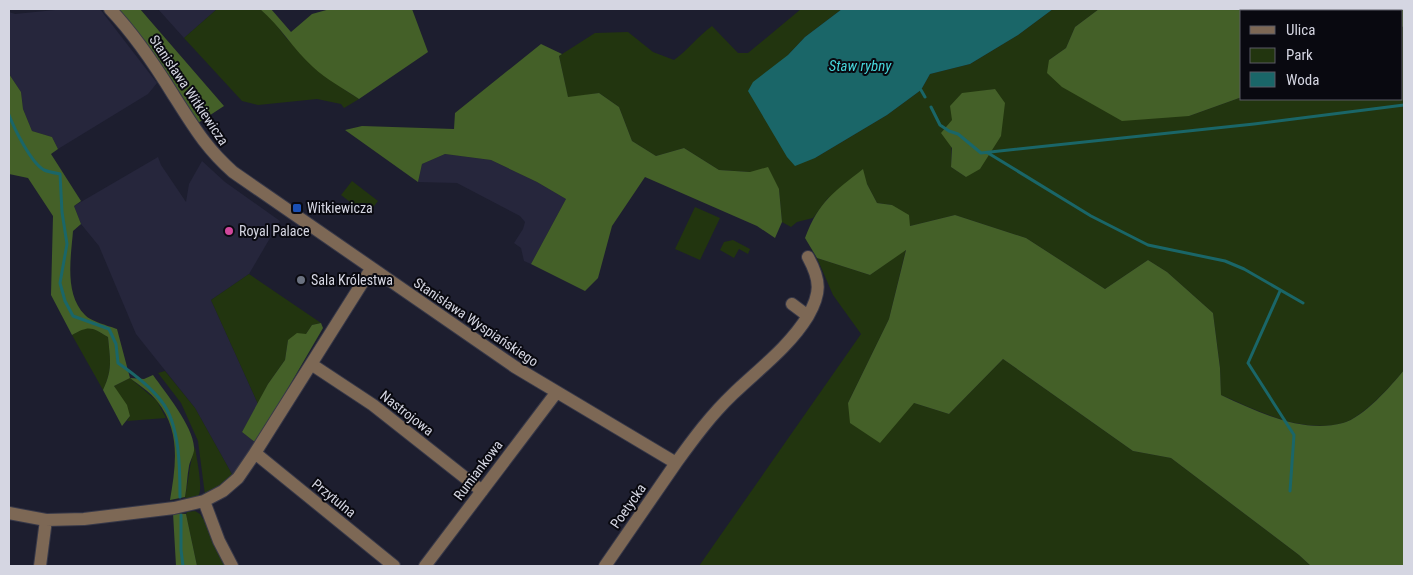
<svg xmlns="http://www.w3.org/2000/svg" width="1413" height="575" viewBox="0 0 1413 575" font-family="'Roboto Condensed',sans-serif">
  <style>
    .built { fill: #26263c }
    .green { fill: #22350f; fill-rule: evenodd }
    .forest { fill: #446028 }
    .water { fill: #1a6668 }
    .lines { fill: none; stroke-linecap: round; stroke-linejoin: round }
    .stream { stroke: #1a6668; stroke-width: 3 }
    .minor-casing { stroke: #373848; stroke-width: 14 }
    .minor { stroke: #7d6855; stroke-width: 12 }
    .transit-dot { fill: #1a4fb4; stroke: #090910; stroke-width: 2 }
    .hotel-dot { fill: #d1479c; stroke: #090910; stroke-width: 2 }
    .worship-dot { fill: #6b7280; stroke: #090910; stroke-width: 2 }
    .labels { text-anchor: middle; stroke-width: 4; stroke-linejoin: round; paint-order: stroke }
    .street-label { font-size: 14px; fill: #d5d6e2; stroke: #090910 }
    .poi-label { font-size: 14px; fill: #d5d6e2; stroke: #090910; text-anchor: start }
    .water-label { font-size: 15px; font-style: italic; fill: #46d5da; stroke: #090910 }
  </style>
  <rect width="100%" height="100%" fill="#1d1e2f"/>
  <path class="built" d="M 65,9 L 100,9 L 157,83 L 148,94 L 58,149 L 52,137 L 32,131 L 23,109 L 21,92 L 9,74 L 9,12 L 15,14 Z
    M 158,9 L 217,9 L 184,38 Z
    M 445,154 L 491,160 L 537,182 L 566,199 L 531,264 L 524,261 L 521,248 L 514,243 L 523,229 L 525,222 L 520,216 L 457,183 L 418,182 L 422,164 Z
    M 158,157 L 161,165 L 186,202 L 189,184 L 202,161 L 225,182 L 280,221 L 249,274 L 211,300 L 258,404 L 242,432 L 256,443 L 233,476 L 195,408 L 136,334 L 99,246 L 81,224 L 74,206 Z"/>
  <path class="green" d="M 217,9 L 260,9 L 271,18 L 287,39 L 345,90 L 359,99 L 344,108 L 341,104 L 317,99 L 258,105 L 242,101 L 184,38 Z
    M 801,9 L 842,9 L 805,37 L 788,55 L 758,108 L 769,124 L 815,158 L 887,115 L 921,90 L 930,74 L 970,64 L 1018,35 L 1053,9 L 1099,9 L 1075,27 L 1066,48 L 1049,60 L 1189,116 L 1242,97 L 1242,99 L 1402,99 L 1402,27 L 1404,26 L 1404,370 C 1391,386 1362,418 1343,423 C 1301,434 1259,411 1221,395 L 1220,367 L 1213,313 L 1167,272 L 1148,260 L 1105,289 L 1026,238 L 955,215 L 910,226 L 892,205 L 877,203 L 867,184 L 828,198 L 813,218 L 797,222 L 791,227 L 782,222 L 779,189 L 750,172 L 719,170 L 684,148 L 656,156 L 632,141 L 619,107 L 599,93 L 568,98 L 559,56 L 595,33 L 628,32 L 653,52 L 674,60 C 688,50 698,36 712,26 L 738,53 L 748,53 ZM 995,89 L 966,177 L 951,167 L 952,120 L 982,91 Z
    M 352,181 L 378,201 L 367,215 L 341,195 Z
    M 695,207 L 720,218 L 700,260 L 675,249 Z
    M 733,240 L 750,249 L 748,254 L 739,249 L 734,258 L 720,250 L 724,242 Z
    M 906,249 L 889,319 L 848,403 L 914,403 L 949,414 L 1003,359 L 1133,451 L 1171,458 L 1299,555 L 1311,566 L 699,566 L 861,334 L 833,295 L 817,258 L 870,275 Z
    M 249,274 L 321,323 L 312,325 L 306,334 L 288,340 L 285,360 L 268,384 L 258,404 L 211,300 Z
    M 84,328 L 93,328 L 108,337 C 110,359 113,369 103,390 L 72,335 Z
    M 165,371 L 195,408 L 233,476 L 205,495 L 198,441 L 181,403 L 158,373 Z
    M 130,378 L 157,401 L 166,418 L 127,421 L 130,416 L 114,386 Z
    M 195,447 C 196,456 204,490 198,496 C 196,499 190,498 186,499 L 185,497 C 189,479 189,465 195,447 Z
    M 195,511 L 200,514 L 203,519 L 206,518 L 227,566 L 197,566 L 186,514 L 187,512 Z"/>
  <path class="forest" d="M 117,9 L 140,9 L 224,106 L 195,125 L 172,80 Z
    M 260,9 L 271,9 L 291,32 L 312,14 L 330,9 L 412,9 L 428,52 L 359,99 C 343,88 327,80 313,67 C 294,50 280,26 260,9 Z
    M 1099,9 L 1404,9 L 1404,26 L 1402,27 L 1402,11 L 1242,11 L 1242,97 L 1189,116 L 1122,121 L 1062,87 L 1047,73 L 1049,60 L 1066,48 L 1075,27 Z
    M 541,44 L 562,54 L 559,56 L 568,97 L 599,93 L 619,107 L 632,141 L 656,156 L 684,148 L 719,170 L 750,172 L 768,167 L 779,189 L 782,222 L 775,238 L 757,226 L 645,177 L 612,226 L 598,278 L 585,291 L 531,264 L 566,199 L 537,182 L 491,160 L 445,154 L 422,164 L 418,182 L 345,130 L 362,126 L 454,129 L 455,113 Z
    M 9,74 L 21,92 L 23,109 L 32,131 L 52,137 L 58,149 L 51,154 L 81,201 L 74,206 L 81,224 L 73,231 C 71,257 64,294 85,315 C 90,321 109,326 117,329 L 130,378 L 144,379 L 153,375 C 165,392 193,426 194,447 C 195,453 190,460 189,466 C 187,476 187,487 185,497 L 170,500 C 176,465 181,431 157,401 C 150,392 139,385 130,378 L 114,386 L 127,405 L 130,416 L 122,426 L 103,390 C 113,369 110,359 108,337 C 92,327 89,325 72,335 L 51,295 L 53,216 L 28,178 L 9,174 Z
    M 995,89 L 1005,103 L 1001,136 L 980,169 L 966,177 L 951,167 L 952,148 L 941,133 L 952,120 L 950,106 L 962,93 Z
    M 863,169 L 867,184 L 877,203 L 892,205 L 909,215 L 910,226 L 955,215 L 1026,238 L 1105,289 L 1148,260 L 1167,272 L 1213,313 L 1220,368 L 1221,395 C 1258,412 1302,434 1343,423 C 1363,418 1391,386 1404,370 L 1404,566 L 1311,566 L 1299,555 L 1171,458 L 1133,451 L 1003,359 L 949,414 L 914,403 L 880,443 L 850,423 L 848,403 L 889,319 L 906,250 L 870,275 L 817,258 L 805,238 C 819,201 834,192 863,169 Z
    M 321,323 L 323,328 L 256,443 L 242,432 L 268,384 L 285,360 L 288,340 L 297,333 L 306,334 L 312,325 Z
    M 173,513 L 186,514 L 197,566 L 176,566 Z"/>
  <path class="water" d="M 842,9 L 1053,9 L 1018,35 L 970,64 L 930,74 L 921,90 L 887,115 L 815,158 L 795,166 L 787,157 L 748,91 L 753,82 L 788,55 L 805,37 Z"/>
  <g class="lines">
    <path class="stream" d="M 921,90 L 925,97
      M 931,107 L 940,125 L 949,131 L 958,134 L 981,153 L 1254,124 L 1404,105
      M 9,115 C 14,128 31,163 44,170 C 49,172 55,173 60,174 L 62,212 L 67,244 L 60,283 L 65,301 L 73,316 L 109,329 L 116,344 L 118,363 C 134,374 151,387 162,402 C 180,425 180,470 180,497
      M 988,153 L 1091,216 L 1148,245 L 1225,261 L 1244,269 L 1303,303
      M 1280,291 L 1248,363 L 1294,435 L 1290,491
      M 181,515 L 181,550 L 183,566"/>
    <g class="minor-casing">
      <path id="minor" d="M 110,9 C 135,35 155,65 174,96 C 194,127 205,147 233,172 L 515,367 L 676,463 C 694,438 711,415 733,394 C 759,369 789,347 808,316 L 792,304
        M 808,316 C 821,293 821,281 808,257
        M 311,364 L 373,405 L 482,491
        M 255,453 L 394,566
        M 204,501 L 219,541 L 232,566
        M 9,513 L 46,520 L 84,519 L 174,508 L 204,501 L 223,491 L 238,478 L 255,453 L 371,269
        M 40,566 L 46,520
        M 425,566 L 556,393
        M 605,566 L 676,463"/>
    </g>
    <use href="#minor" class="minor"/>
  </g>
  <rect class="transit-dot" x="292" y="203" width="10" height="10" rx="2.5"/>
  <circle class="hotel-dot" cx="229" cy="231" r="5"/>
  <circle class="worship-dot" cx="301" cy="280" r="5"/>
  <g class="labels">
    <g class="street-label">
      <text transform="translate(189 90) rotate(56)" y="5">Stanisława Witkiewicza</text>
      <text transform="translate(476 322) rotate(34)" y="5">Stanisława Wyspiańskiego</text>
      <text transform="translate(407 413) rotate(38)" y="5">Nastrojowa</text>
      <text transform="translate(478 470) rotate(-53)" y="5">Rumiankowa</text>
      <text transform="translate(334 498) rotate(39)" y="5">Przytulna</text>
      <text transform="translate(628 506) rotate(-55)" y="5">Poetycka</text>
    </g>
    <g class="poi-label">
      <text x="307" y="213">Witkiewicza</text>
      <text x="239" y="236">Royal Palace</text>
      <text x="311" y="285">Sala Królestwa</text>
    </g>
    <g class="water-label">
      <text x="860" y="71">Staw rybny</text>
    </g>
  </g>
  <rect width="1413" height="575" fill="none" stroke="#d5d6e2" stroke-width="20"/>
  <rect x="1240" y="10" width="162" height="90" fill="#090910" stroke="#5b5b64"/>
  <rect x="1250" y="26" width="25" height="8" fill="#7d6855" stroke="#5b5b64"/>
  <text x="1286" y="35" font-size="15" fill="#d5d6e2">Ulica</text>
  <rect x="1250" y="48" width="25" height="15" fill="#22350f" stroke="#5b5b64"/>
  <text x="1286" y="60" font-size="15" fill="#d5d6e2">Park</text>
  <rect x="1250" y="72" width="25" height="15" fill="#1a6668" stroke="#5b5b64"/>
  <text x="1286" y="85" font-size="15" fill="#d5d6e2">Woda</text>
</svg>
